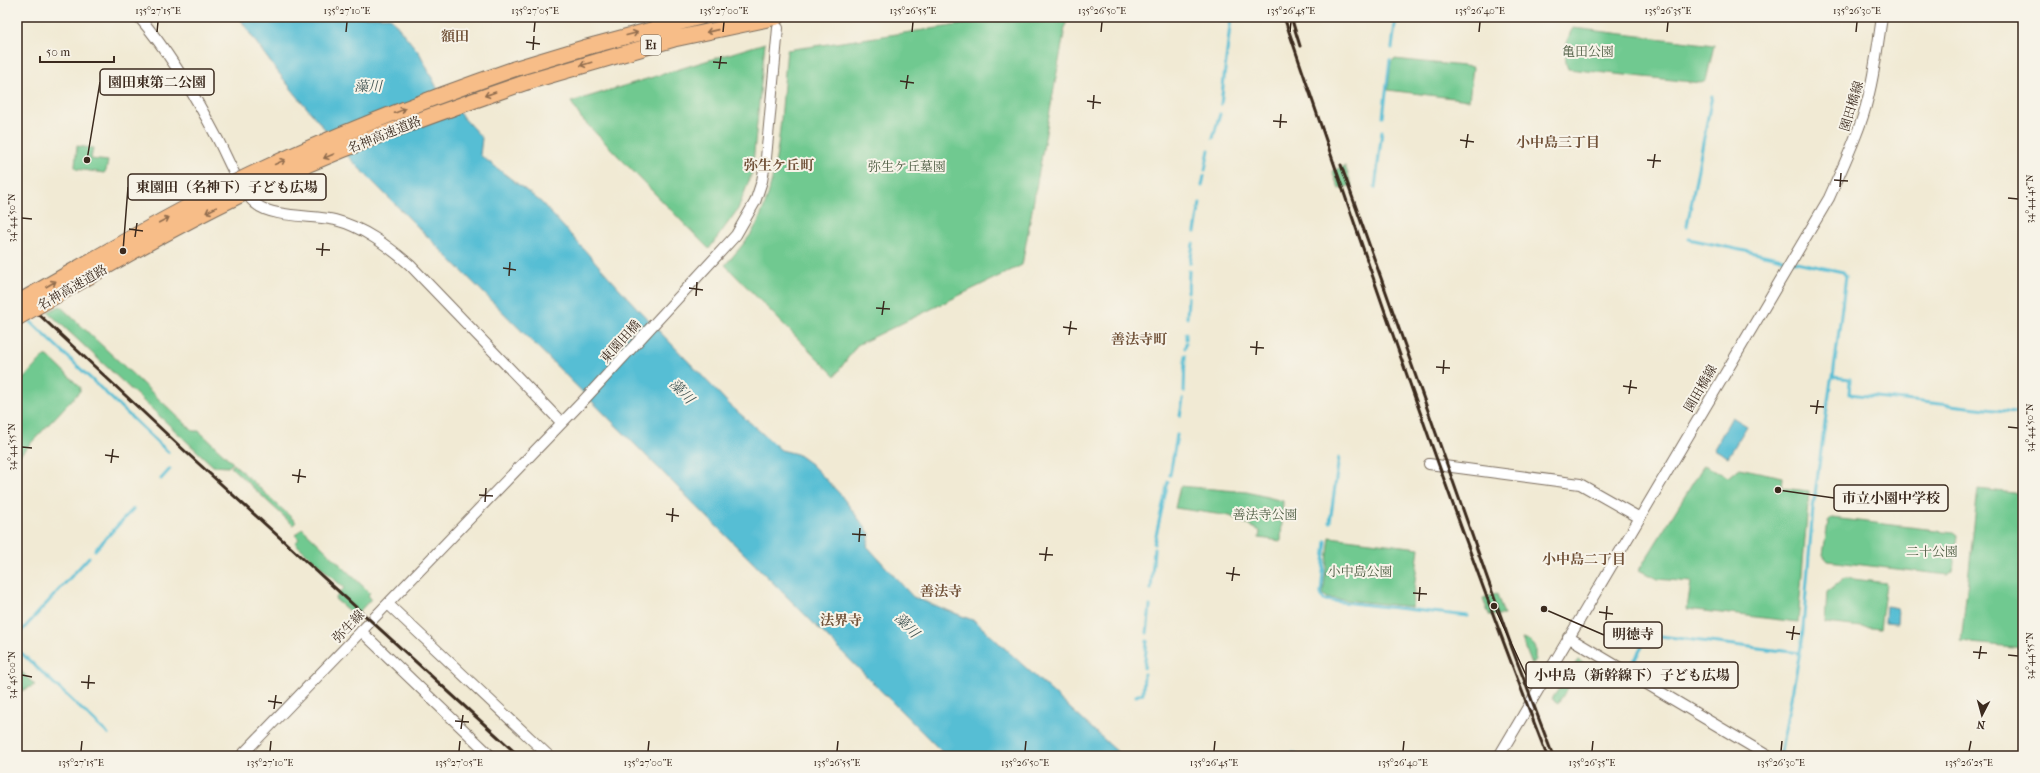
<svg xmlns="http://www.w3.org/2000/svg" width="2040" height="773" viewBox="0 0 2040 773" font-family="'IM FELL French Canon','Noto Serif JP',serif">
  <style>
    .green { fill: #6fc990; stroke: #557a57 }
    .water { fill: #57bed4; stroke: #497479 }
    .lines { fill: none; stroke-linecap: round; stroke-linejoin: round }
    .stream { stroke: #57bed4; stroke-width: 3 }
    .tertiary-casing { stroke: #7b6d5e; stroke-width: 12 }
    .motorway-casing { stroke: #7b6d5e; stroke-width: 17 }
    .tertiary { stroke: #fff; stroke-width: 10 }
    .motorway { stroke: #f7bd88; stroke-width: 15 }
    .rail { stroke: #3b2a1e; stroke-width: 3 }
    .motorway-bridge-casing { stroke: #7b6d5e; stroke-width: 17; stroke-linecap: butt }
    .motorway-bridge { stroke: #f7bd88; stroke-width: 15 }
    .oneway { stroke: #906c4e }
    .ticks { fill: none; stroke: #3b2a1e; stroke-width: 1.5 }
    .labels { text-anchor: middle; stroke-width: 4; stroke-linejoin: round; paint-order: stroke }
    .shield { fill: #f7f3e8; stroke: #73665b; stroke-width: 1 }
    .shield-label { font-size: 12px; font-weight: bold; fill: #3b2a1e }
    .park-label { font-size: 13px; fill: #4b5a40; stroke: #f7f3e8 }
    .street-label { font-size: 13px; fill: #3b2a1e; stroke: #f7f3e8 }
    .neighbourhood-label { font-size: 14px; font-weight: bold; fill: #715239; stroke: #f7f3e8 }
    .water-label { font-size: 14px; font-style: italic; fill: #435655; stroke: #f7f3e8 }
    .leader { fill: none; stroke: #3b2a1e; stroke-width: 1.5 }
    .callout-dot { fill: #3b2a1e; stroke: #f7f3e8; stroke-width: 1.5 }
    .callout { fill: #f7f3e8; stroke: #3b2a1e; stroke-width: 1.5 }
    .callout-label { font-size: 14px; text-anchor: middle; font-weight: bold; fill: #3b2a1e }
    .neatline { fill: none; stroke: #3b2a1e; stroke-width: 1.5 }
    .ticks-label { font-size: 10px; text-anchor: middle; fill: #3b2a1e }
  </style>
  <rect width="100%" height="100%" fill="#f7f3e8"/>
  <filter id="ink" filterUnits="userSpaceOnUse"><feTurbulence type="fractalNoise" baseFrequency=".025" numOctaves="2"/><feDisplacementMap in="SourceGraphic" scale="8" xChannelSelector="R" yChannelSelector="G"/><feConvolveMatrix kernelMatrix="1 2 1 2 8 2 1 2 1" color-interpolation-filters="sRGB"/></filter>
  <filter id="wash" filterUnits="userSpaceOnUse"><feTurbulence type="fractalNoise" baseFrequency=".012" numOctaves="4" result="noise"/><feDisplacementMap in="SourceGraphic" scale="16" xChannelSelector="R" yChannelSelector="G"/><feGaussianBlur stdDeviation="0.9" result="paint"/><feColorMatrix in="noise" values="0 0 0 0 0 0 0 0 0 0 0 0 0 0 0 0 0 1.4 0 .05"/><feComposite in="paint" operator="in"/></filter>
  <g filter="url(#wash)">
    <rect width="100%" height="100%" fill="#f1ead4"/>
    <path class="green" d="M 1046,17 L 1067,17 L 1022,265 L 857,345 L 835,376 L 725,265 C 734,255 743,245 751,234 C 781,188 781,105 787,50 L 972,23 Z
      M 1573,28 L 1714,45 L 1706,81 L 1701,83 L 1568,69 C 1563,60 1566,37 1573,28 Z
      M 765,43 L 752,173 L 738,209 L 709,249 L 581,118 L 571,102 Z
      M 1394,59 L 1473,67 L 1469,100 L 1388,90 L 1391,62 Z
      M 77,146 L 93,148 L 91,159 L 108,161 L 106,171 L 104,173 L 76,169 L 75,166 Z
      M 1345,166 L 1352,185 L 1339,189 L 1332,171 Z
      M 60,306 L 193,431 L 199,431 L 233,463 L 228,467 L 213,466 L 48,312 Z
      M 44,356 L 48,356 L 80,387 L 80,391 L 17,458 L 17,386 Z
      M 234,464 L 296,522 L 293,525 L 231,467 Z
      M 1704,465 L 1728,477 L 1739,468 L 1783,477 L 1782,488 L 1809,491 L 1798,622 L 1687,609 L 1691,582 L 1657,579 L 1639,570 Z
      M 1180,486 L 1247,492 L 1283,501 L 1281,541 L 1259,538 L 1260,531 L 1230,516 L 1175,508 Z
      M 1978,489 L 2023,494 L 2023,648 L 1961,642 Z
      M 1832,518 L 1953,532 L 1957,535 L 1953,571 L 1948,575 L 1828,561 L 1823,555 L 1828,522 Z
      M 302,528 L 370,593 L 368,595 L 371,599 L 355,616 L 335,599 L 344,588 L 295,543 L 299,539 L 295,535 Z
      M 1330,537 L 1419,548 L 1412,607 L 1327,598 L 1323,594 Z
      M 1845,578 L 1886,583 L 1880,629 L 1825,623 L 1827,592 Z
      M 1497,594 L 1504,615 L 1489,615 L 1483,598 Z
      M 1522,639 L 1530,641 L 1535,648 L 1535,660 L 1532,665 Z
      M 1578,660 L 1584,664 L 1558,703 L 1552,699 Z
      M 17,667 L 35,685 L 17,693 Z"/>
    <path class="water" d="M 239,17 L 390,17 L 420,54 L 438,90 L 482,138 L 480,155 L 541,202 L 638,309 L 730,405 L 781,450 L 797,454 L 811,464 L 840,494 L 870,534 L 867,546 L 913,597 L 975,621 L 1122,756 L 946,756 L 353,162 C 313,115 272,69 239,17 Z
      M 1732,417 L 1747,426 L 1728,457 L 1714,449 Z
      M 1886,606 L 1898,608 L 1897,623 L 1885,622 Z"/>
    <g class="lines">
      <path class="stream" d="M 1392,48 L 1396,17
        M 1221,104 L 1231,17
        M 1383,117 L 1390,60
        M 1213,138 L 1220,114
        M 1205,170 L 1209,150
        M 1202,186 L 1204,176
        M 1375,188 L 1382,131
        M 1687,226 L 1712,96
        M 1195,232 L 1200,203
        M 1689,239 L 1843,272 L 1846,276 L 1833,377 L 1850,379 L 1849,394 L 2023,413
        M 1190,263 L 1193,244
        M 1188,292 L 1189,271
        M 1187,318 L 1188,297
        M 31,322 L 168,452
        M 1186,339 L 1186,333
        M 1185,348 L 1186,343
        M 1184,392 L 1185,355
        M 1180,416 L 1183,399
        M 1170,475 L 1177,435
        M 161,479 L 170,469
        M 1330,522 L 1339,458
        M 1326,541 L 1321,594 L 1324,600 L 1468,616
        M 1154,544 L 1168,482
        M 95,550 L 133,509
        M 1151,589 L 1154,549
        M 1147,633 L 1150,606
        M 17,636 L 89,557
        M 17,649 L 108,734
        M 1631,666 L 1647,638 L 1652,635 L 1800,653
        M 1144,668 L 1147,641
        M 1136,696 L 1143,693 L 1144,674
        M 1293,753 L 1298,756
        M 1780,756 L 1802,641 L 1813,508 L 1831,380 L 1833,377"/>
    </g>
  </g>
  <g filter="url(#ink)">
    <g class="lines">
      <g class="tertiary-casing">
        <path id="tertiary" d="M 139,17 C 170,53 194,94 216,136 C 227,156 239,190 256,204 C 272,218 314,215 335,220 C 363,227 388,246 410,265 L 562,423
          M 1429,464 L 1580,484 L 1640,518
          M 388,604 L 549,756
          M 361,631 L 491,756
          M 1568,637 L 1768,756
          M 241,756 L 582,402 L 736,235 L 755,202 L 762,181 L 766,158 L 778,28
          M 1499,756 L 1829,198 C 1841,171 1854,144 1863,116 C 1873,84 1877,50 1882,17"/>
      </g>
      <g class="motorway-casing">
        <path id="motorway" d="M 514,69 L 587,47 L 700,17
          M 527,82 L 674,39 L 777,17"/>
      </g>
      <use href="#tertiary" class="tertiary"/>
      <use href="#motorway" class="motorway"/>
      <path class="rail" d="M 1284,17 C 1368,264 1452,512 1547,756
        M 1291,17 L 1300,46
        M 1341,165 L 1512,648 L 1553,756
        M 17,294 L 187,453 L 519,756"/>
      <g class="motorway-bridge-casing">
        <path id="motorway-bridge" d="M 17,303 C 86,264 154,223 226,187 C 319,140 416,103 514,69
          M 17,318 C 89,277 160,234 234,198 C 329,152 428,116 527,82"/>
      </g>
      <use href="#motorway-bridge" class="motorway-bridge"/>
    </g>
    <defs><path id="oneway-shaft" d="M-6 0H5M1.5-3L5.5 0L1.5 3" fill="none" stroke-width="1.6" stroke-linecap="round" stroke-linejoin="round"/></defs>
    <g class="oneway">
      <use href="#oneway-shaft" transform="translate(712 31) rotate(167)"/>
      <use href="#oneway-shaft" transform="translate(632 34) rotate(-15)"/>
      <use href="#oneway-shaft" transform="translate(586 64) rotate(163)"/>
      <use href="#oneway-shaft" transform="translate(490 94) rotate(161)"/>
      <use href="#oneway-shaft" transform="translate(400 111) rotate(-22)"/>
      <use href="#oneway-shaft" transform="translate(329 156) rotate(157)"/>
      <use href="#oneway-shaft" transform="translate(280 162) rotate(-25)"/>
      <use href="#oneway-shaft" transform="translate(211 210) rotate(152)"/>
      <use href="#oneway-shaft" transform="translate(164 220) rotate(-28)"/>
      <use href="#oneway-shaft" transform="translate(51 284) rotate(-30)"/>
    </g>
  </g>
  <path class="ticks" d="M 157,32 L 158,22M 346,32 L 347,22M 534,32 L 535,22M 723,32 L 724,22M 912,32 L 913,22M 1101,32 L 1102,22M 1290,32 L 1291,22M 1479,32 L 1480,22M 1667,32 L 1668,22M 1856,32 L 1857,22M 526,42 L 540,44M 533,50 L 534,36M 713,62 L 727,63M 719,69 L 721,56M 900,81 L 914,83M 906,89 L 908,75M 1087,101 L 1101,103M 1093,109 L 1094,95M 1273,121 L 1287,122M 1280,128 L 1281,114M 1460,140 L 1474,142M 1466,148 L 1468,134M 1647,160 L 1661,161M 1653,168 L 1655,154M 1834,180 L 1848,181M 1840,187 L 1841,173M 2008,198 L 2018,199M 22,218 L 32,219M 129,229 L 143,231M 135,237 L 137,223M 316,249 L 330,250M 322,256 L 323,243M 503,268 L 516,270M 509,276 L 510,262M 689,288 L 703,290M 696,296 L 697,282M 876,308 L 890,309M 882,315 L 884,301M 1063,327 L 1077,329M 1069,335 L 1071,321M 1250,347 L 1264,348M 1256,355 L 1257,341M 1436,367 L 1450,368M 1443,374 L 1444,360M 1623,386 L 1637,388M 1629,394 L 1631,380M 1810,406 L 1824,407M 1816,414 L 1818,400M 2008,427 L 2018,428M 22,447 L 32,448M 105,455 L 119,457M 111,463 L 113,449M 292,475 L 306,477M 298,483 L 300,469M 479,495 L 493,496M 485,502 L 486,488M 666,514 L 679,516M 672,522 L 673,508M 852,534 L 866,535M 859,542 L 860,528M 1039,554 L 1053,555M 1045,561 L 1047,547M 1226,573 L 1240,575M 1232,581 L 1234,567M 1413,593 L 1427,594M 1419,601 L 1420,587M 1599,612 L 1613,614M 1606,620 L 1607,606M 1786,632 L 1800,634M 1792,640 L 1794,626M 1973,652 L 1987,653M 2008,655 L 2018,656M 1979,659 L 1981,646M 22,675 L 32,677M 81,682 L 95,683M 88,689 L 89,675M 268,701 L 282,703M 274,709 L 276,695M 455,721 L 469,722M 461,729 L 463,715M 81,751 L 82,741M 270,751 L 271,741M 459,751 L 460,741M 648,751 L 649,741M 837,751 L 838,741M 1025,751 L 1026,741M 1214,751 L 1215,741M 1403,751 L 1404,741M 1592,751 L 1593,741M 1781,751 L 1782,741M 1969,751 L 1971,741"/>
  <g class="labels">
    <rect class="shield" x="641" y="35" width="20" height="20" rx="3"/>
    <g class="shield-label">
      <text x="651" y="49">E1</text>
    </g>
    <g class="park-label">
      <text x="1588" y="56">亀田公園</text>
      <text x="907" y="171">弥生ケ丘墓園</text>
      <text x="1265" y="519">善法寺公園</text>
      <text x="1932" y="556">二十公園</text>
      <text x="1360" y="576">小中島公園</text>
    </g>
    <g class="street-label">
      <text transform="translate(1851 106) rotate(-73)" y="5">園田橋線</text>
      <text transform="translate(384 134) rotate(-22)" y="5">名神高速道路</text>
      <text transform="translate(72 287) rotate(-30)" y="5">名神高速道路</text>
      <text transform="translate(620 341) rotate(-48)" y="5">東園田橋</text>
      <text transform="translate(1700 388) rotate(-60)" y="5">園田橋線</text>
      <text transform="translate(348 626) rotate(-46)" y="5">弥生線</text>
    </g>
    <g class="neighbourhood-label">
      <text x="455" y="41">額田</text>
      <text x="1558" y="147">小中島三丁目</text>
      <text x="779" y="170">弥生ケ丘町</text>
      <text x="1139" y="344">善法寺町</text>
      <text x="1584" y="564">小中島二丁目</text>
      <text x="941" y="596">善法寺</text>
      <text x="841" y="625">法界寺</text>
    </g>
    <g class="water-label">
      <text x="368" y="91">藻川</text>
      <text transform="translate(682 391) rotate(46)" y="5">藻川</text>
      <text transform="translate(907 625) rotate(46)" y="5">藻川</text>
    </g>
  </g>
  <path class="leader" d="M87 160L100 82M123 251L128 187M1778 490L1834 498M1544 609L1604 635M1494 606L1526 675"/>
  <g class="callout-dot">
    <circle cx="87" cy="160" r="4"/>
    <circle cx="123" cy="251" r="4"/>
    <circle cx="1778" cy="490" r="4"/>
    <circle cx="1544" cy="609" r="4"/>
    <circle cx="1494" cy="606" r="4"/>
  </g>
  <g class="callout">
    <rect x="100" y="69" width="114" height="26" rx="4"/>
    <rect x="128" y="174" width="198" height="26" rx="4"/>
    <rect x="1834" y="485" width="114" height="26" rx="4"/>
    <rect x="1604" y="622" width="58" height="26" rx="4"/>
    <rect x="1526" y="662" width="212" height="26" rx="4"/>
  </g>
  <g class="callout-label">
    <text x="157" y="87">園田東第二公園</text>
    <text x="227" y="192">東園田（名神下）子ども広場</text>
    <text x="1891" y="503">市立小園中学校</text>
    <text x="1633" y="639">明徳寺</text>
    <text x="1632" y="680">小中島（新幹線下）子ども広場</text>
  </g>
  <rect width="2040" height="773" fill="none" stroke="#f7f3e8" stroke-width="44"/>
  <g transform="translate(1982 715) rotate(186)" stroke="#f7f3e8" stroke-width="3" paint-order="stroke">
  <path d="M0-3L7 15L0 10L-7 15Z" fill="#3b2a1e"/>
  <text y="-6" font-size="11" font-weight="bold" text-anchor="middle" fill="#3b2a1e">N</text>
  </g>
  <path d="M40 56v6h74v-6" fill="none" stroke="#3b2a1e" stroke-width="2"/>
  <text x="46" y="56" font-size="12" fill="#3b2a1e" stroke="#f7f3e8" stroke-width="3" paint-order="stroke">50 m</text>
  <rect x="22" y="22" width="1996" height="729" class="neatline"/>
  <g class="ticks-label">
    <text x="158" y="14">135°27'15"E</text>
    <text x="347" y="14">135°27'10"E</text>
    <text x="535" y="14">135°27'05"E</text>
    <text x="724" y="14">135°27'00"E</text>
    <text x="913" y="14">135°26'55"E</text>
    <text x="1102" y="14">135°26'50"E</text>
    <text x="1291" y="14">135°26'45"E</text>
    <text x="1480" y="14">135°26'40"E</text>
    <text x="1668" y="14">135°26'35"E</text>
    <text x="1857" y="14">135°26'30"E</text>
    <text transform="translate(2029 199) rotate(-90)" y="4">34°44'45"N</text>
    <text transform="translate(11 218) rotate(-90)" y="4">34°44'50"N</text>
    <text transform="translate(2029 428) rotate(-90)" y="4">34°44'50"N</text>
    <text transform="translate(11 447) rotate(-90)" y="4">34°44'55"N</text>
    <text transform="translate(2029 656) rotate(-90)" y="4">34°44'55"N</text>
    <text transform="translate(11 675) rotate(-90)" y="4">34°45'00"N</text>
    <text x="81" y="766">135°27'15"E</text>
    <text x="270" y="766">135°27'10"E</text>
    <text x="459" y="766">135°27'05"E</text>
    <text x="648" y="766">135°27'00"E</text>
    <text x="837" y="766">135°26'55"E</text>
    <text x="1025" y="766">135°26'50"E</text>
    <text x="1214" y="766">135°26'45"E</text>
    <text x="1403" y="766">135°26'40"E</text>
    <text x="1592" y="766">135°26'35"E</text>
    <text x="1781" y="766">135°26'30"E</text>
    <text x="1969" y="766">135°26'25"E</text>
  </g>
</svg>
